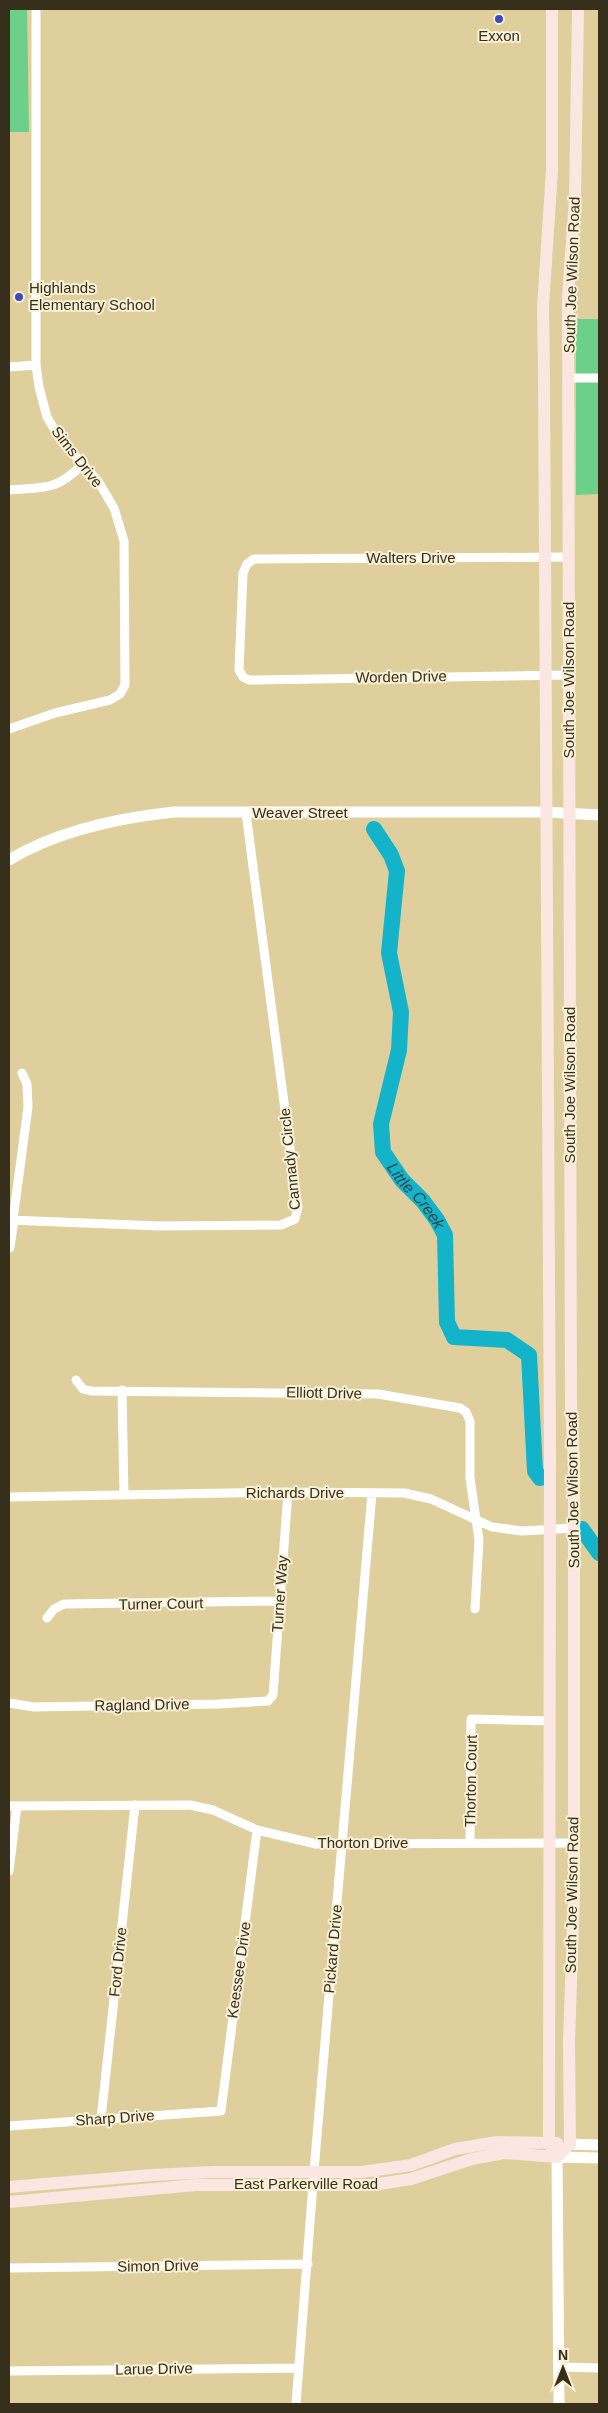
<svg xmlns="http://www.w3.org/2000/svg" width="608" height="2413" viewBox="0 0 608 2413" font-family="Arial,sans-serif">
  <style>
    .green { fill: #6dd08a }
    .lines { fill: none; stroke-linecap: round; stroke-linejoin: round }
    .river { stroke: #13b3ca; stroke-width: 16 }
    .minor { stroke: #fff; stroke-width: 9 }
    .tertiary { stroke: #fff; stroke-width: 11 }
    .secondary { stroke: #fbe6e1; stroke-width: 12 }
    .poi-dot { fill: #3c4cbf; stroke: #f8f0d7; stroke-width: 2 }
    .labels { text-anchor: middle; stroke-width: 4; stroke-linejoin: round; paint-order: stroke }
    .poi-label { font-size: 15px; fill: #362f1b; stroke: #f8f0d7 }
    .street-label { font-size: 15px; fill: #362f1b; stroke: #f8f0d7 }
    .water-label { font-size: 16px; font-style: italic; fill: #2b484e; stroke: #f8f0d7 }
  </style>
  <rect width="100%" height="100%" fill="#dfcf9d"/>
  <path class="green" d="M 9,9 L 27,9 L 29,132 L 9,132 Z
    M 576,319 L 599,319 L 599,494 L 576,495 Z"/>
  <g class="lines">
    <g class="river">
      <path id="s1" d="M 374,829 L 391,855 L 397,871 L 389,953 L 401,1012 L 399,1050 L 381,1124 L 383,1152 L 402,1180 L 423,1201 L 437,1220 L 445,1235 L 447,1322 L 454,1337 L 507,1340 L 529,1355 L 535,1471 L 540,1478"/>
      <path d="M 582,1529 L 599,1553"/>
    </g>
    <path class="minor" d="M 9,367 L 36,365
      M 568,378 L 599,378
      M 9,490 C 45,487 56,491 83,464
      M 568,675 L 249,680 L 243,677 L 239,670 L 243,573 L 247,564 L 254,559 L 568,557
      M 9,729 L 55,713 L 110,700 L 120,694 L 125,685 L 124,541 L 114,508 L 98,481 L 60,439 L 47,417 L 39,387 L 36,365 L 36,9
      M 9,1220 L 160,1226 L 281,1225 L 295,1219 L 298,1207 L 296,1194 L 246,813
      M 13,1220 L 28,1107 L 27,1084 L 22,1073
      M 76,1380 L 83,1389 L 91,1391 L 378,1394 L 460,1408 L 466,1412 L 470,1421 L 470,1478 L 479,1540 L 475,1609
      M 122,1390 L 124,1495
      M 9,1497 L 288,1492 L 404,1493 L 431,1499 L 492,1527 L 522,1531 L 575,1528
      M 47,1618 L 54,1609 L 64,1604 L 280,1601
      M 9,1703 L 34,1707 L 218,1704 L 268,1701 L 273,1695 L 288,1492
      M 9,1806 L 190,1805 L 213,1810 L 257,1830 L 316,1844 L 574,1843
      M 470,1842 L 471,1719 L 550,1721
      M 9,1871 L 17,1806
      M 101,2119 L 135,1805
      M 9,2126 L 221,2111 L 257,1830
      M 9,2268 L 308,2264
      M 559,2367 L 599,2368
      M 9,2371 L 299,2368
      M 296,2404 L 314,2171 L 372,1493"/>
    <path class="tertiary" d="M 9,860 C 58,830 118,818 174,812 L 546,812 L 599,815
      M 9,1247 L 13,1220
      M 570,2144 L 599,2145
      M 559,2404 L 557,2157 L 599,2158"/>
    <path class="secondary" d="M 552,9 L 552,170 L 543,307 L 544,376 L 550,1454 L 549,2143 L 557,2157
      M 557,2157 L 570,2144 L 569,2042 L 574,1895 L 574,1463 L 571,1409 L 568,297 L 575,199 L 578,9
      M 9,2187 L 152,2175 L 212,2172 L 362,2172 L 411,2165 L 455,2149 L 497,2142 L 557,2143
      M 9,2202 L 196,2185 L 373,2185 L 411,2179 L 472,2159 L 504,2153 L 557,2157"/>
  </g>
  <g class="poi-dot">
    <circle cx="499" cy="19" r="5"/>
    <circle cx="19" cy="297" r="5"/>
  </g>
  <g class="labels">
    <g class="poi-label">
      <text x="499" y="41">Exxon</text>
      <text x="29" y="293" text-anchor="start">Highlands<tspan x="29" dy="17">Elementary School</tspan></text>
    </g>
    <g class="street-label">
      <text transform="translate(572 275) rotate(-88)" y="5">South Joe Wilson Road</text>
      <text transform="translate(77 457) rotate(52)" y="5">Sims Drive</text>
      <text x="411" y="563">Walters Drive</text>
      <text transform="translate(401 677) rotate(-1)" y="5">Worden Drive</text>
      <text transform="translate(569 680) rotate(-90)" y="5">South Joe Wilson Road</text>
      <text x="300" y="818">Weaver Street</text>
      <text transform="translate(570 1085) rotate(-90)" y="5">South Joe Wilson Road</text>
      <text transform="translate(290 1159) rotate(-96)" y="5">Cannady Circle</text>
      <text transform="translate(324 1393) rotate(1)" y="5">Elliott Drive</text>
      <text transform="translate(573 1490) rotate(-91)" y="5">South Joe Wilson Road</text>
      <text x="295" y="1498">Richards Drive</text>
      <text transform="translate(280 1594) rotate(-86)" y="5">Turner Way</text>
      <text transform="translate(161 1604) rotate(-1)" y="5">Turner Court</text>
      <text transform="translate(142 1705) rotate(-1)" y="5">Ragland Drive</text>
      <text transform="translate(471 1781) rotate(-89)" y="5">Thorton Court</text>
      <text x="363" y="1848">Thorton Drive</text>
      <text transform="translate(572 1895) rotate(-89)" y="5">South Joe Wilson Road</text>
      <text transform="translate(333 1949) rotate(-85)" y="5">Pickard Drive</text>
      <text transform="translate(118 1962) rotate(-84)" y="5">Ford Drive</text>
      <text transform="translate(239 1970) rotate(-82)" y="5">Keessee Drive</text>
      <text transform="translate(115 2118) rotate(-4)" y="5">Sharp Drive</text>
      <text x="306" y="2189">East Parkerville Road</text>
      <text transform="translate(158 2266) rotate(-1)" y="5">Simon Drive</text>
      <text transform="translate(154 2369) rotate(-1)" y="5">Larue Drive</text>
    </g>
    <g class="water-label">
      <text dy="6" stroke="none"><textPath href="#s1" startOffset="388">Little Creek</textPath></text>
    </g>
  </g>
  <rect width="608" height="2413" fill="none" stroke="#362f1b" stroke-width="20"/>
  <g transform="translate(563 2368)" stroke="#f8f0d7" stroke-width="4" paint-order="stroke">
  <path d="M0-4L9 19L0 12L-9 19Z" fill="#362f1b"/>
  <text y="-8" font-size="14" font-weight="bold" text-anchor="middle" fill="#362f1b">N</text>
  </g>
</svg>
